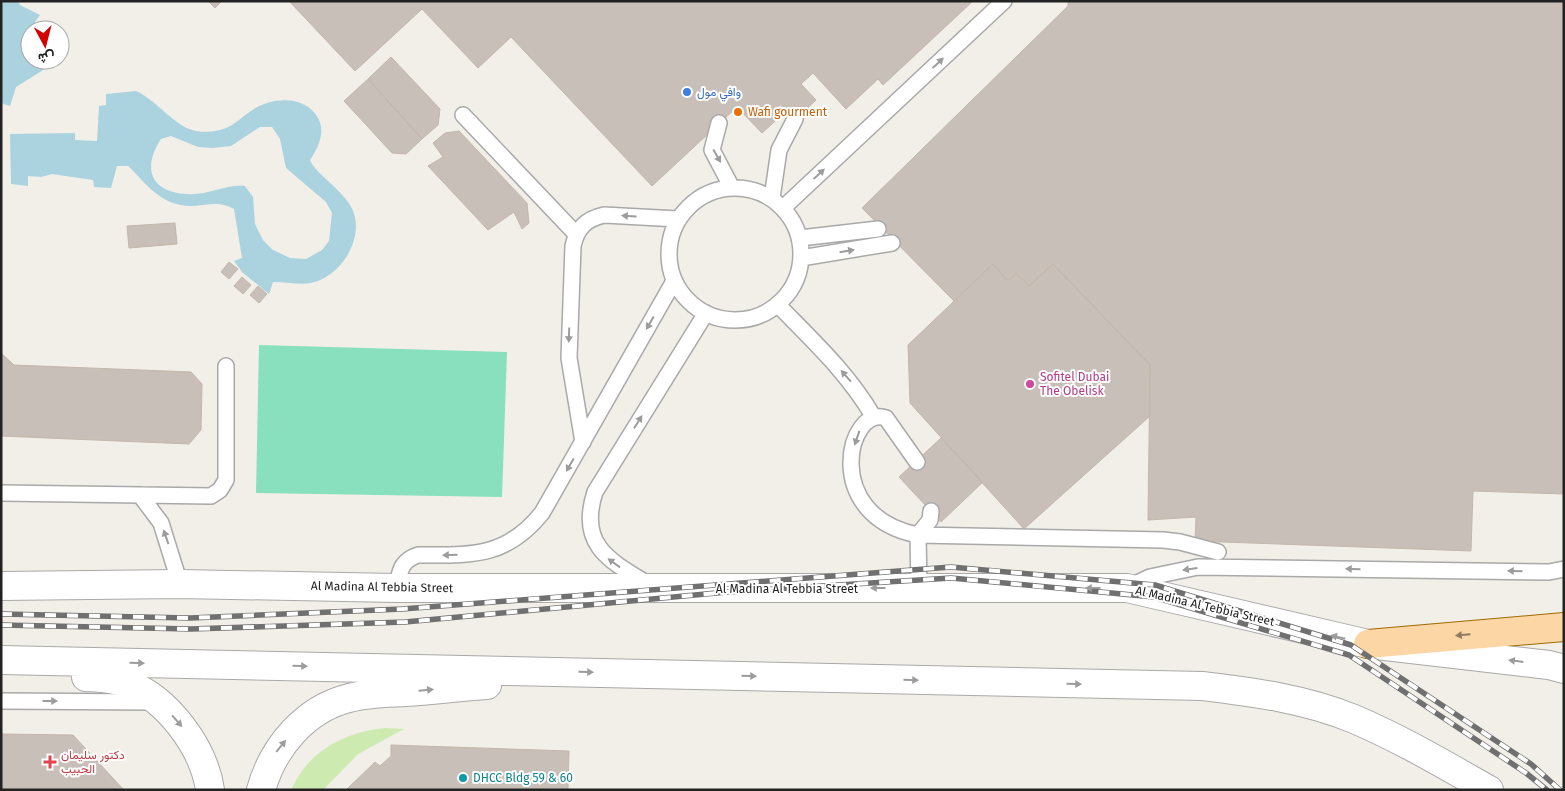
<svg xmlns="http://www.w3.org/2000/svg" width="1565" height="791" viewBox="0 0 1565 791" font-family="'Fira Sans',Vazirmatn,sans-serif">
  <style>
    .grass { fill: #cdebb0 }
    .pitch { fill: #88e0be }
    .water { fill: #aad3df; fill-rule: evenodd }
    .building { fill: #c7bfb8; stroke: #c4b6ab }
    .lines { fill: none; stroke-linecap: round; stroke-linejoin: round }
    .service-casing { stroke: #a9a9a9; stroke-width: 18 }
    .tertiary-casing { stroke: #a9a9a9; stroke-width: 30 }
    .primary-casing { stroke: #a06b00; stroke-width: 30 }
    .service { stroke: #fff; stroke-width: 15 }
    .tertiary { stroke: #fff; stroke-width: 28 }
    .primary { stroke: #fcd6a4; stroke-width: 28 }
    .rail-casing { stroke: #707070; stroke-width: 5.5 }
    .rail { stroke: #fff; stroke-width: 4; stroke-dasharray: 11; stroke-linecap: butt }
    .oneway { fill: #9c9c9c }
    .oneway2 { fill: #8f7c63 }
    .shop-dot { fill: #3f7fe0; stroke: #fff; stroke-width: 2 }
    .food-dot { fill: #e8710a; stroke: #fff; stroke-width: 2 }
    .hotel-dot { fill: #d1479c; stroke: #fff; stroke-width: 2 }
    .health-dot { fill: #e0444e; stroke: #fff; stroke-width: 2 }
    .culture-dot { fill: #0f9aa8; stroke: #fff; stroke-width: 2 }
    .labels { text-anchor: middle; stroke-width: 4; stroke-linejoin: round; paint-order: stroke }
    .shop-label { font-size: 12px; fill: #366cbe; stroke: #fff; text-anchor: start }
    .food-label { font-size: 12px; fill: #c56008; stroke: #fff; text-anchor: start }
    .hotel-label { font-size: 12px; fill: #b23c85; stroke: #fff; text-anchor: start }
    .street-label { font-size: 12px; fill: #222; stroke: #fff }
    .health-label { font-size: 12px; fill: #be3a42; stroke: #fff; text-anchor: start }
    .culture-label { font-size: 12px; fill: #0d838f; stroke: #fff; text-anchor: start }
  </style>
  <rect width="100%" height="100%" fill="#f2efe9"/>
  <path class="grass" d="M 385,728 L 404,729 L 358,754 L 323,790 L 291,790 C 308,751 345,732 385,728 Z"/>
  <path class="pitch" d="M 259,345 L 507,352 L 502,497 L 256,493 Z"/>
  <path class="water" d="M 1,1 L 18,1 L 20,5 L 40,15 L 35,22 L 35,30 L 30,30 L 30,60 L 51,60 L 48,67 L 16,87 L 10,106 L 1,103 Z
    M 136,91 C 156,100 174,125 192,130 C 201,133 217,132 226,128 C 236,124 244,115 254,109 C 274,97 305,95 318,118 C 326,133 318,148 310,160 C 315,173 340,188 350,205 C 368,234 342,277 311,283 C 300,285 285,282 273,282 L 269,294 L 242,272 L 234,261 L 242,258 L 234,209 C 215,198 201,209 181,205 C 157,201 144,181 128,166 L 117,166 L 111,188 L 94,187 L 93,180 L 52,174 L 41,177 L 28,176 L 28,186 L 11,184 L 10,134 L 75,133 L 75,140 L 97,141 L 99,106 L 106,105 L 106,94 ZM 260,127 L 272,127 L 280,139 L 286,168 L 326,202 L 332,213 L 329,241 L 322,250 L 306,259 L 290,258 L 273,250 L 263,240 L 255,224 L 253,197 L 245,186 C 225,184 207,196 187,194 C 150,192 142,168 161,139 L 171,136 L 198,147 L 213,148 L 231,146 Z"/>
  <path class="building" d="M 208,1 L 222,1 L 215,8 Z
    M 289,1 L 973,1 L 883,85 L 878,79 L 846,109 L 813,73 L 801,84 L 816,100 L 793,122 L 784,113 L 762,133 L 737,107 L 652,186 L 511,37 L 478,68 L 422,9 L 355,71 Z
    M 1068,1 L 1564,1 L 1564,494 L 1473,491 L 1471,551 L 1195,541 L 1196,517 L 1148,520 L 1150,365 L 1053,264 L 1029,286 L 1016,273 L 1008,281 L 993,264 L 954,301 L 862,208 L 1068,6 Z
    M 391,57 L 440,109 L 438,125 L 422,139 L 368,79 Z
    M 368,79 L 422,139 L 406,154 L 392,153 L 344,101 Z
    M 459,131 L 527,203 L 529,223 L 522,229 L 514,212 L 488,230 L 428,166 L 443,157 L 433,143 L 445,133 Z
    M 175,223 L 177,244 L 129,248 L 127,226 Z
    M 229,262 L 238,269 L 229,279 L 221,272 Z
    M 993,264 L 1008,281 L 1016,273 L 1029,286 L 1053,264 L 1150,365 L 1150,416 L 1024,529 L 910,403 L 908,345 Z
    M 242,277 L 251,285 L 243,294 L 234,286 Z
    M 258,286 L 267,294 L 259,303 L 250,295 Z
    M 1,353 L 14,365 L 191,372 L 202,384 L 201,430 L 189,444 L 1,436 Z
    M 941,438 L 983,482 L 941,522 L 899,477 Z
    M 1,734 L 73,735 L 124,790 L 1,790 Z
    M 391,745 L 569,751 L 568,790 L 346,790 L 375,762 L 380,766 L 391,756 Z"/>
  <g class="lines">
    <g class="service-casing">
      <path id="service" d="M 463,115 L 576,234
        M 719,123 L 712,150 L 732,188
        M669 254a66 66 0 1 1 132 0a66 66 0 1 1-132 0Z
        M 772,198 L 779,150 L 795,119
        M 783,208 L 1004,1
        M 800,238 L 878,229
        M 801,258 L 892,243
        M 778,305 C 812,340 848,373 873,416
        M 583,442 L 569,358 L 573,246 C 577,228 586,219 604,215 L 678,219
        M 917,462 L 886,418 C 848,404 820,516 918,535 L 1163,540 L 1180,542 L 1218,552
        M 1,493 L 211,496 L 220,490 L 226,480 L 226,366
        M 140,495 L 161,523 L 180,584
        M 648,584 C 608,560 578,544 595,492 L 706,313
        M 1129,587 L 1150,577 L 1198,567 L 1549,572 L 1564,569
        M 396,588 C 400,572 400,561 418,555 C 471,555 506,558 542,513 L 674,281
        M 919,588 L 918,535 L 930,520 L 931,511
        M 1,701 L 152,702"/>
    </g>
    <g class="tertiary-casing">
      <path id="tertiary" d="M 1,586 L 180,584 L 396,588 L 1127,588 L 1368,644 L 1549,665 L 1564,669
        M 1,660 L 1202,686 C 1253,692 1306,699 1354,719 C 1401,739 1445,765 1489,790
        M 86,677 C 100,678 114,678 128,684 C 168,699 204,748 210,790
        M 261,790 C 273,747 305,709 349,698 C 367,693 388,693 406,692 C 433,690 460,687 487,685"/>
    </g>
    <g class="primary-casing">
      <path id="primary" d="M 1368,644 L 1564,627"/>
    </g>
    <use href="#service" class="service"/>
    <use href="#tertiary" class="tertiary"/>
    <use href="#primary" class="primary"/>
    <g class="rail-casing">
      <path id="rail" d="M 1,614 L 190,618 L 402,609 L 951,567 L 1155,585 L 1351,645 L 1531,764 L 1560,790
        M 1,625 L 191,629 L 405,622 L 727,592 L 951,578 L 1154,597 L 1349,655 L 1526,773 L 1547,790"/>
    </g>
    <use href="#rail" class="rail"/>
  </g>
  <defs><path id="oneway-solid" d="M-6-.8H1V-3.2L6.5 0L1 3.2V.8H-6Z" transform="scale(1.25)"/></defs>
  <g class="oneway">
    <use href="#oneway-solid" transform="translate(938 63) rotate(-43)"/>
    <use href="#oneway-solid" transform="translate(717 156) rotate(60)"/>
    <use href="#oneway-solid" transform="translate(819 174) rotate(-43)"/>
    <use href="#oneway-solid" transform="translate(629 216) rotate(-177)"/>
    <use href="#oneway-solid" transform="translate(847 251) rotate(-9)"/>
    <use href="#oneway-solid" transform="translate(650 323) rotate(120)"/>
    <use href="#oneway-solid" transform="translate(569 335) rotate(92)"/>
    <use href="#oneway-solid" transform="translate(846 376) rotate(-131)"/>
    <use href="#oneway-solid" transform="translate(638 422) rotate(-58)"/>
    <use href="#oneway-solid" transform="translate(857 438) rotate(109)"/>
    <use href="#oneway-solid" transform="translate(570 465) rotate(120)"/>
    <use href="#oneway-solid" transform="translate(166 537) rotate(-109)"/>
    <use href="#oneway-solid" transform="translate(450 555) rotate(179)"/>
    <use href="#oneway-solid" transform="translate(614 563) rotate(-144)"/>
    <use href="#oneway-solid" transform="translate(1190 569) rotate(172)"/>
    <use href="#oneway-solid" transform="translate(1353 569) rotate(-179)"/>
    <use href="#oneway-solid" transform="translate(1515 571) rotate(-179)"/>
    <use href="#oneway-solid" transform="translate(878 588) rotate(180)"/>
    <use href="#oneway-solid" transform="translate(1093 588) rotate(180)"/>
    <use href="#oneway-solid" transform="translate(1338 637) rotate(-167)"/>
    <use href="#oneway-solid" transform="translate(1516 661) rotate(-173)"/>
    <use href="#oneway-solid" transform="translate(137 663) rotate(1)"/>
    <use href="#oneway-solid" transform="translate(300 666) rotate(1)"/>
    <use href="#oneway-solid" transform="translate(586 672) rotate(1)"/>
    <use href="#oneway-solid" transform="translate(749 676) rotate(1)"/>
    <use href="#oneway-solid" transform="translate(911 680) rotate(1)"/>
    <use href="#oneway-solid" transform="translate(1074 684) rotate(1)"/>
    <use href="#oneway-solid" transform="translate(426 690) rotate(-5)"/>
    <use href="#oneway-solid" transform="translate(50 701)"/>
    <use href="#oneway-solid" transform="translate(177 721) rotate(49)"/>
    <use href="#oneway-solid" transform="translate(281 746) rotate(-51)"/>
  </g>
  <use class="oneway2" href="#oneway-solid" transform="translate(1463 635) rotate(175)"/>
  <circle class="shop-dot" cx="687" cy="92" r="5"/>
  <circle class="food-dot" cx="738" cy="112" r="5"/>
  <circle class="hotel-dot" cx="1030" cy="384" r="5"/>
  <path class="health-dot" d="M47.5 754.5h5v5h5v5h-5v5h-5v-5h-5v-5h5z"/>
  <circle class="culture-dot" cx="463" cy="778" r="5"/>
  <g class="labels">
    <g class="shop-label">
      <text x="697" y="96">وافي مول</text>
    </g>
    <g class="food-label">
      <text x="748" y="116">Wafi gourment</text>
    </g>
    <g class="hotel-label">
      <text x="1040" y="381">Sofitel Dubai<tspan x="1040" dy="14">The Obelisk</tspan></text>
    </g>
    <g class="street-label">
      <text transform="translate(382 587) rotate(1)" y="4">Al Madina Al Tebbia Street</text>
      <text x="787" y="593">Al Madina Al Tebbia Street</text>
      <text transform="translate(1205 606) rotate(13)" y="4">Al Madina Al Tebbia Street</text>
    </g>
    <g class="health-label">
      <text x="61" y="759">دكتور سليمان<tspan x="61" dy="14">الحبيب</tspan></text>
    </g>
    <g class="culture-label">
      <text x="473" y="782">DHCC Bldg 59 &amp; 60</text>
    </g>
  </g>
  <rect width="1565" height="791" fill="none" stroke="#222222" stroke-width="5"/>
  <g transform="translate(45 45) rotate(173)"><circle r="24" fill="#ffffff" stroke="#a7a7a7"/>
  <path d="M0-4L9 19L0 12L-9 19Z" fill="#d40000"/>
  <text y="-8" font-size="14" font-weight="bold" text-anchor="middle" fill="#222222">ش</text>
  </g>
</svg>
